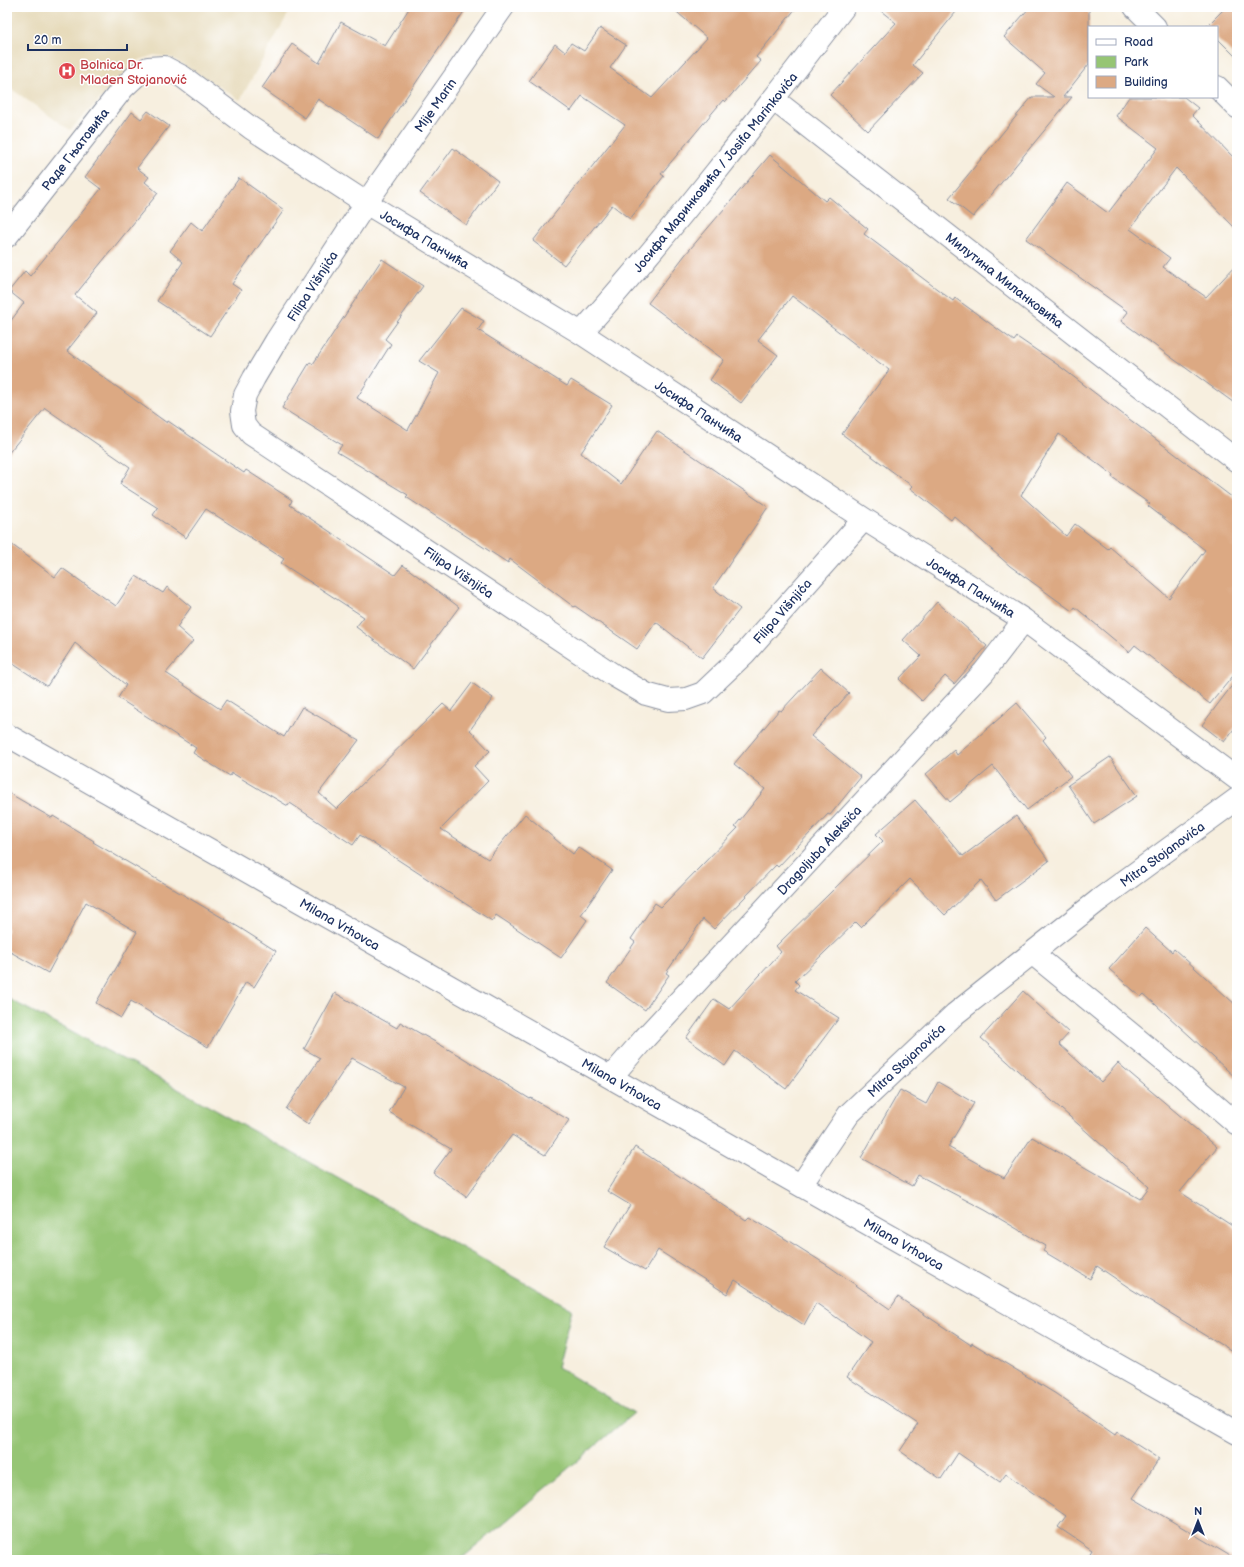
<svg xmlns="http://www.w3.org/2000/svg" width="1244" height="1567" viewBox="0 0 1244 1567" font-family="'Balsamiq Sans',sans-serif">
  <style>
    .built { fill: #e6daba }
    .green { fill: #96c574; stroke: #587a69 }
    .building { fill: #dca983; fill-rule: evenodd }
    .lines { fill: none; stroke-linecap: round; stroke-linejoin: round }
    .minor-casing { stroke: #898f9e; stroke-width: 24 }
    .minor { stroke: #fff; stroke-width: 22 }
    .labels { text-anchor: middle; stroke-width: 3; stroke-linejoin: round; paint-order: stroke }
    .health-label { font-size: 13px; fill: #be3a42; stroke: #fff; text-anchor: start }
    .street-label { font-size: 13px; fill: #1b2f5e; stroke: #fff }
  </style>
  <rect width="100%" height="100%" fill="#fff"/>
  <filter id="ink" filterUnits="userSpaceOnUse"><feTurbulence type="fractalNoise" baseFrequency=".025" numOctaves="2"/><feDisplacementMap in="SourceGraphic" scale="8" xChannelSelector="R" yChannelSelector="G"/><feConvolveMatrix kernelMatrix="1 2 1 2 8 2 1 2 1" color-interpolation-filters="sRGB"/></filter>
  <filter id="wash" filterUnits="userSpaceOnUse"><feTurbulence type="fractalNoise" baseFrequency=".012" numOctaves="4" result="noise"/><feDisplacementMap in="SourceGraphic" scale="16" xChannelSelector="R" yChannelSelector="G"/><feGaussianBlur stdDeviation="0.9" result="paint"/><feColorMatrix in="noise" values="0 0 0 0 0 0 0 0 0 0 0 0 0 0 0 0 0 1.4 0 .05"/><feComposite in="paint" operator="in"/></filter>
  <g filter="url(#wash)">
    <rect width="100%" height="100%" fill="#f7efdf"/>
    <path class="built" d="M 7,7 L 292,7 L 240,100 L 172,58 L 154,55 L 134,62 L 120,79 L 70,130 L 7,86 Z"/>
    <path class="green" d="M 7,998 L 151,1074 L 572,1309 L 557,1367 L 634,1413 L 460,1560 L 7,1560 Z"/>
    <g id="blocks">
      <path class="building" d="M 410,7 L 467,7 L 378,139 L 318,99 L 305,118 L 262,88 L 292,44 L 319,63 L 341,22 L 385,46 Z
        M 671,7 L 797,7 L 756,57 L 761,61 L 725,102 L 723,100 L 661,174 L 664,176 L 630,219 L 612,205 L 564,265 L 533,241 L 625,125 L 582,96 L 571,111 L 529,81 L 555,44 L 565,52 L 571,43 L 584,51 L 600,28 L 626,45 L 610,68 L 652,98 L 707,38 Z
        M 876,7 L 960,7 L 913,65 L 923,73 L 868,131 L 830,95 L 896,23 Z
        M 1030,7 L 1089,7 L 1089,64 L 1063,97 L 1072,97 L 973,217 L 949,198 L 1032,97 L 1054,97 L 1036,84 L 1045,73 L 1004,37 Z
        M 1226,7 L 1237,7 L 1237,58 L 1217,38 L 1217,27 L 1206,27 Z
        M 1129,97 L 1184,97 L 1198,108 L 1192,115 L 1237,161 L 1237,230 L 1176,168 L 1130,229 L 1170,258 L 1163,267 L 1206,297 L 1237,264 L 1237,405 L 1121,321 L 1128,312 L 1026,239 L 1067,183 L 1108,213 L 1158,148 L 1116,116 Z
        M 148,111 L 169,126 L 137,168 L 149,177 L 145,182 L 158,193 L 75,295 L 97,313 L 67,351 L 167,423 L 168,421 L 244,473 L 246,470 L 292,500 L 290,505 L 395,575 L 403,565 L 459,607 L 413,669 L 356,627 L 364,617 L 281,563 L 284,559 L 206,509 L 186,538 L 153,515 L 158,508 L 120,484 L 130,467 L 45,408 L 7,455 L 7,326 L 24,303 L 9,291 L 25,271 L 30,276 L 101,189 L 85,177 L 132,112 L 141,119 Z
        M 453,148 L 498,181 L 466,225 L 420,193 Z
        M 770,155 L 825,201 L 829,197 L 868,229 L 864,234 L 953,301 L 955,298 L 1014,341 L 1017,337 L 1058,365 L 1237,501 L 1237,671 L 1210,704 L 1135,645 L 1129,652 L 1075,607 L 1072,611 L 1010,566 L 954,516 L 951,520 L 910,488 L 912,486 L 842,434 L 889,370 L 792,296 L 758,340 L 778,355 L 741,403 L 710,380 L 724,360 L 648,303 L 685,255 ZM 1059,434 L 1113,475 L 1112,477 L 1150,504 L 1148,506 L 1205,550 L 1169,598 L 1110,547 L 1108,549 L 1075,524 L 1066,536 L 1021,495 Z
        M 239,178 L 284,210 L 232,284 L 241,290 L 210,336 L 157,301 L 183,262 L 170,251 L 191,222 L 202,231 Z
        M 382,259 L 423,286 L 385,339 L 391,344 L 357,398 L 408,430 L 439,373 L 419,361 L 461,308 L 484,321 L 478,330 L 567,386 L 571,380 L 612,405 L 581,453 L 621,484 L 657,431 L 768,507 L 713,588 L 740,609 L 702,658 L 656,622 L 637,649 L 575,606 L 574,607 L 510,559 L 508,563 L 406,497 L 408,495 L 337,452 L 342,445 L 282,408 L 310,362 L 313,364 Z
        M 7,541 L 55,577 L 62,568 L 116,606 L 136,576 L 163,593 L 167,587 L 191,607 L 177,627 L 193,641 L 166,673 L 220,709 L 226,700 L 284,737 L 302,707 L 359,740 L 319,793 L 337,809 L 443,704 L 451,711 L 472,683 L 493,698 L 470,730 L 490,751 L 474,766 L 488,781 L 441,829 L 488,859 L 525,814 L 573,854 L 578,847 L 612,870 L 581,915 L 587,920 L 561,958 L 496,915 L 492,921 L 360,835 L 353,845 L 290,803 L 288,806 L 232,773 L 230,776 L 193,753 L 196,748 L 118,698 L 126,685 L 75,643 L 47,686 L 7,660 Z
        M 937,602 L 987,646 L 954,684 L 945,676 L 922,701 L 899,679 L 921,656 L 903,640 Z
        M 821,668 L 849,693 L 811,736 L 861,777 L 830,815 L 828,814 L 778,867 L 776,865 L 714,929 L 703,919 L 666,973 L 669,975 L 645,1010 L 607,983 L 635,942 L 631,939 L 655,903 L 661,907 L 738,828 L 735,826 L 765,789 L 734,764 L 779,710 L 781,711 Z
        M 1237,679 L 1237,725 L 1224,742 L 1202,725 Z
        M 1017,703 L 1046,737 L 1043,740 L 1071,776 L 1027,810 L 993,766 L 950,802 L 926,774 L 954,750 L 957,755 Z
        M 1110,757 L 1137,796 L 1094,824 L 1068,785 Z
        M 7,792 L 52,818 L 53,816 L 94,841 L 93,842 L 240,928 L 276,951 L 254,987 L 246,982 L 208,1047 L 131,1001 L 121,1018 L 96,1003 L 137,932 L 86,902 L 48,973 L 7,950 Z
        M 915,800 L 963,856 L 1016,816 L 1049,861 L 996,900 L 981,880 L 945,915 L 910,879 L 861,927 L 856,922 L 795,981 L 799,985 L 795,990 L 839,1018 L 786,1089 L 735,1051 L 725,1066 L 686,1038 L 714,999 L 729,1009 L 781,952 L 776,946 L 883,841 L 876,834 Z
        M 1145,928 L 1172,952 L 1174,949 L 1237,1006 L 1237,1079 L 1144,994 L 1141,997 L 1109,969 Z
        M 1023,991 L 1069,1033 L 1059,1044 L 1101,1082 L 1118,1063 L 1217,1147 L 1180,1192 L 1237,1229 L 1237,1354 L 1131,1289 L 1097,1266 L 1090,1279 L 1043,1251 L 1046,1246 L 985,1210 L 918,1175 L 912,1186 L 861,1158 L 900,1090 L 926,1104 L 938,1082 L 974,1103 L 948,1147 L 1004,1178 L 1032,1137 L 1140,1199 L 1149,1187 L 981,1038 Z
        M 335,993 L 397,1028 L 400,1022 L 460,1056 L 530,1099 L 531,1098 L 569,1120 L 545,1155 L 512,1135 L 466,1197 L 433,1173 L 451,1149 L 389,1112 L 404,1087 L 352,1058 L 308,1124 L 286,1109 L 320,1058 L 304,1049 Z
        M 635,1147 L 746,1220 L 749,1217 L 776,1233 L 830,1267 L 890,1309 L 898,1297 L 971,1345 L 972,1343 L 1056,1394 L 1115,1435 L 1117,1432 L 1159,1459 L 1133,1498 L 1237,1560 L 1086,1560 L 1092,1550 L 1058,1527 L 1066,1516 L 1006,1474 L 1000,1482 L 958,1453 L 941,1479 L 900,1451 L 918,1424 L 847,1377 L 871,1342 L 816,1303 L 804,1325 L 735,1280 L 727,1294 L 658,1250 L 645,1271 L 604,1247 L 630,1205 L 607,1191 Z"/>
    </g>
  </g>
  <g filter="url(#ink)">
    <use href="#blocks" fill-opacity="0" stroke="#898f9e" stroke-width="1"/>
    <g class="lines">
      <g class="minor-casing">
        <path id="minor" d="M 503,7 L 366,203 L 276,341 L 254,378 L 245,395 L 242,411 L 244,425 L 251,434 L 615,676 L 646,694 L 668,700 L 686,699 L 703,693 L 745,653 L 864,519
          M 1135,7 L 1155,27
          M 1217,87 L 1237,107
          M 773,99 L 1237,461
          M 7,236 L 123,88 L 138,74 L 148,68 L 164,67 L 183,77 L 251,128 L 366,203 L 581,333 L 864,519 L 1024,620 L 1237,779
          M 581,333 C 674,229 759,118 844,7
          M 7,735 L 1237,1433
          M 1032,953 L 1175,1070 L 1237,1124
          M 611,1077 L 644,1039 L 984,672 L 1024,620
          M 801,1185 L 849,1114 L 955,1014 L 1099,900 L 1237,799"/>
      </g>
      <use href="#minor" class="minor"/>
    </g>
  </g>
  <defs>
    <g id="hospital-disc" transform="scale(0.9)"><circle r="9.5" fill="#e0444e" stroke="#fff"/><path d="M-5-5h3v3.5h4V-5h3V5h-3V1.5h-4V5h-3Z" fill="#fff"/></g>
  </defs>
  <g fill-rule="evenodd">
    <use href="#hospital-disc" x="67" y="71"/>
  </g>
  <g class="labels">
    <g class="health-label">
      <text x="80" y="69">Bolnica Dr.<tspan x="80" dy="15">Mladen Stojanović</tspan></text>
    </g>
    <g class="street-label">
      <text transform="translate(435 105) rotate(-55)" y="5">Mije Marin</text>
      <text transform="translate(75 149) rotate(-52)" y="5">Раде Гњатовића</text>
      <text transform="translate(715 172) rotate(-51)" y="5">Јосифа Маринковића / Josifa Marinkovića</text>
      <text transform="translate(425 239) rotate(31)" y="5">Јосифа Панчића</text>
      <text transform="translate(1005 280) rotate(38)" y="5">Милутина Миланковића</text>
      <text transform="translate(312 286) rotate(-57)" y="5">Filipa Višnjića</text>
      <text transform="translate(699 411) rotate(33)" y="5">Јосифа Панчића</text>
      <text transform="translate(459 572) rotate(34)" y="5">Filipa Višnjića</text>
      <text transform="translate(971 587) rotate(32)" y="5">Јосифа Панчића</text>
      <text transform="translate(782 611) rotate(-49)" y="5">Filipa Višnjića</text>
      <text transform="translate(819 850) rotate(-47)" y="5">Dragoljuba Aleksića</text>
      <text transform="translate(1162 854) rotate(-36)" y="5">Mitra Stojanovića</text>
      <text transform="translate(340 924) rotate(30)" y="5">Milana Vrhovca</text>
      <text transform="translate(906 1060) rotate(-43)" y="5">Mitra Stojanovića</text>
      <text transform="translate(622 1084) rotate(30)" y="5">Milana Vrhovca</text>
      <text transform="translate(904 1244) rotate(30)" y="5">Milana Vrhovca</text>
    </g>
  </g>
  <rect width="1244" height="1567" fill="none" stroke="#fff" stroke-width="24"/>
  <rect x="1088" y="26" width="130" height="72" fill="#ffffff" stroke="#a4acbf"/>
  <rect x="1096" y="39" width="20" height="6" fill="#ffffff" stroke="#a4acbf"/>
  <text x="1124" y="46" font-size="12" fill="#1b2f5e">Road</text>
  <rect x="1096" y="56" width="20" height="12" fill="#96c574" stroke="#a4acbf"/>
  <text x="1124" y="66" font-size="12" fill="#1b2f5e">Park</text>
  <rect x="1096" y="76" width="20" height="12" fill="#dca983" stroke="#a4acbf"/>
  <text x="1124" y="86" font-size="12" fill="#1b2f5e">Building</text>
  <g transform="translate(1198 1521)" stroke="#ffffff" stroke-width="3" paint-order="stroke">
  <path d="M0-3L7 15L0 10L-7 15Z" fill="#1b2f5e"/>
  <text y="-6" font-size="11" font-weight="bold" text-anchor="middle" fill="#1b2f5e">N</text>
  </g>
  <path d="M28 44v6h99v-6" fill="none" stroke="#1b2f5e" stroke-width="2"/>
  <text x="34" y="44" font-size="12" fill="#1b2f5e" stroke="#ffffff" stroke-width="3" paint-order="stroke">20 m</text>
</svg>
